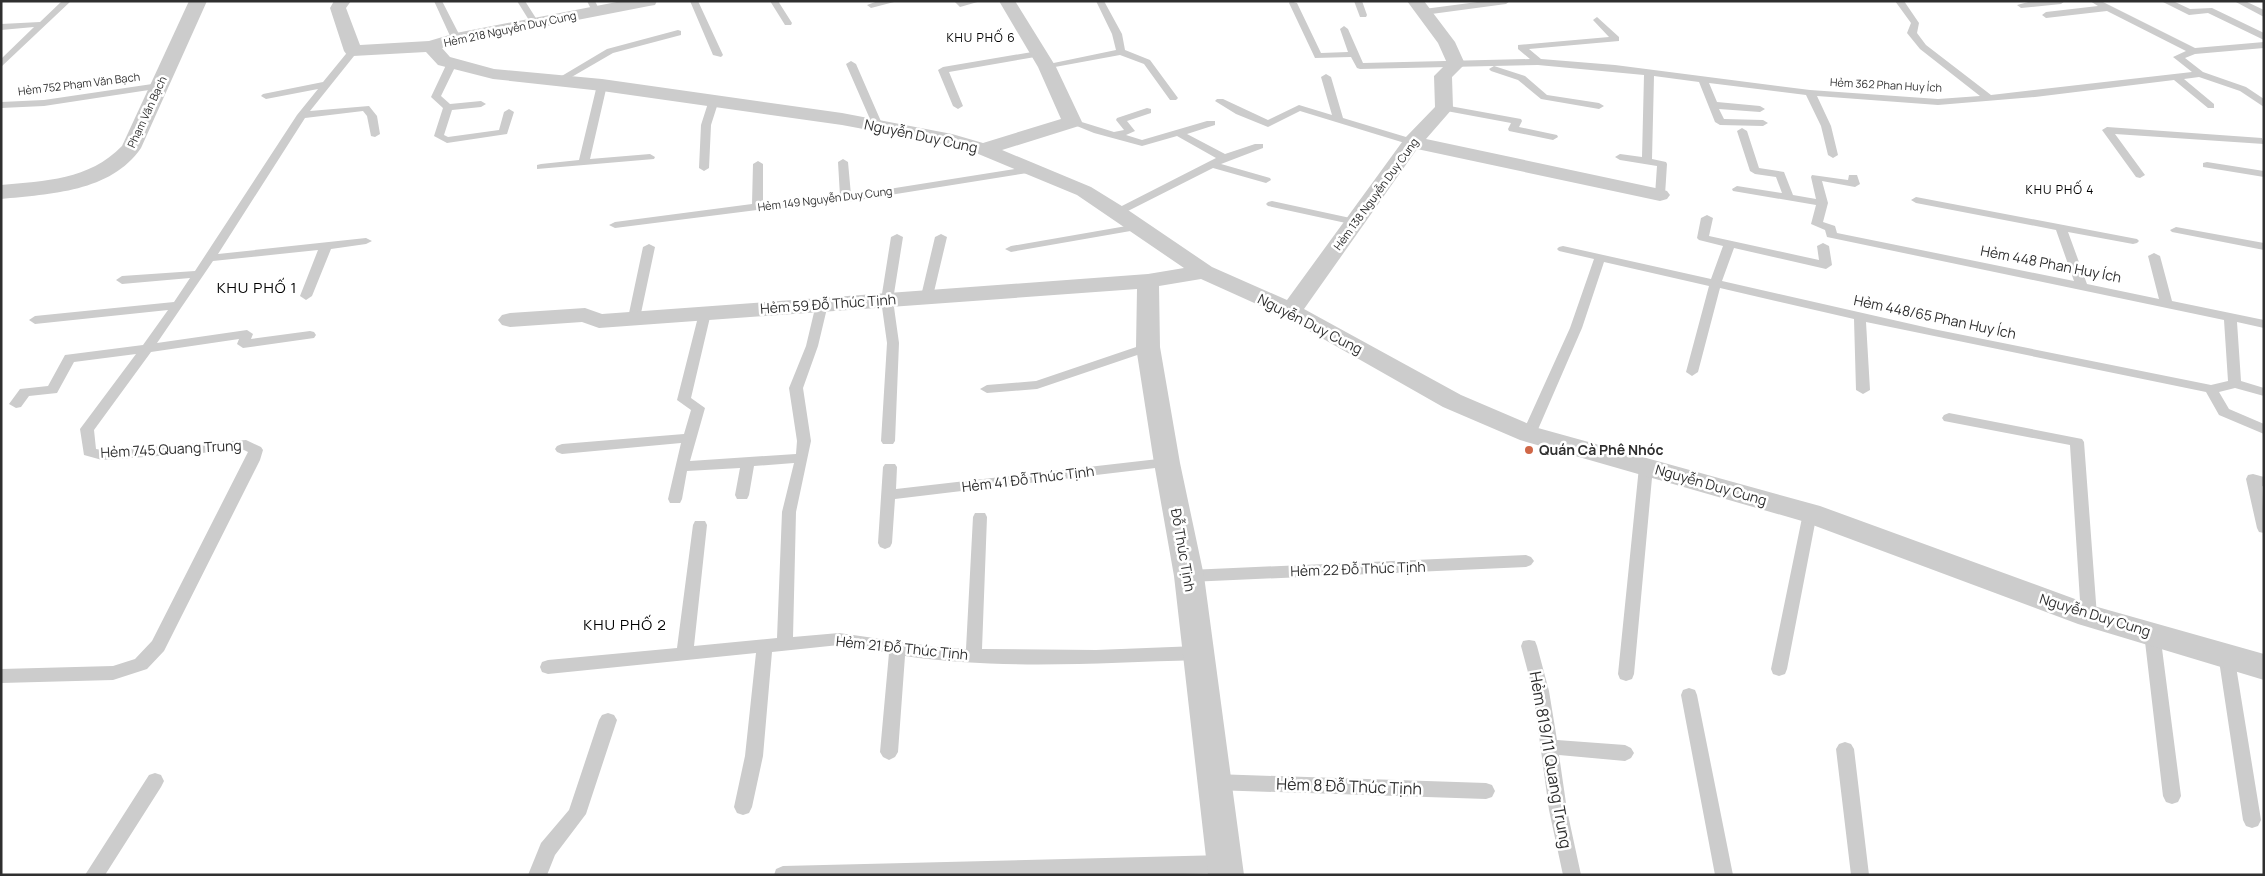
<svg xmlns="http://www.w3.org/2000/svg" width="2265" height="876" viewBox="0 0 2265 876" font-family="Manrope,sans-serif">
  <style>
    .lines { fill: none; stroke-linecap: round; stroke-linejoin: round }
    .service { fill: #ccc; fill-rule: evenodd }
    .minor { fill: #ccc; fill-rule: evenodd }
    .tertiary { fill: #ccc; fill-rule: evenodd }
    .poi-dot { fill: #d06747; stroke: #fff; stroke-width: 2 }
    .labels { text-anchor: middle; stroke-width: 5; stroke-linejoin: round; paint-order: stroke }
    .far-street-label { font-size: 11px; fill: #2f2f2f; stroke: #fff }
    .far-neighbourhood-label { font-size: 12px; letter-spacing: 1px; fill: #000; stroke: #fff }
    .street-label { font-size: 14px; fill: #2f2f2f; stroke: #fff }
    .poi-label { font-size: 14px; font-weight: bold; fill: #2f2f2f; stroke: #fff; text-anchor: start }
    .neighbourhood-label { font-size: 15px; letter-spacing: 1px; fill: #000; stroke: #fff }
    .near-street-label { font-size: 16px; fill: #2f2f2f; stroke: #fff }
  </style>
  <rect width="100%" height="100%" fill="#fff"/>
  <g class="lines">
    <path class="service" d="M 62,1 L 71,1 L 1,67 L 1,59 L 34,27 L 1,30 L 1,24 L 40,22 Z
      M 434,1 L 442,1 L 461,38 L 459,40 L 451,38 Z
      M 517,1 L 525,1 L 539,23 L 538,25 L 532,25 Z
      M 587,1 L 595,1 L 600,11 L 599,13 L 593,13 Z
      M 690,1 L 698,1 L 723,55 L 721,57 L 713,55 Z
      M 770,1 L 778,1 L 792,23 L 791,25 L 785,25 Z
      M 878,1 L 898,1 L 871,8 L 867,5 Z
      M 954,1 L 981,1 L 960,7 Z
      M 1096,1 L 1104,1 L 1122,34 L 1125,50 L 1150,60 L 1178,98 L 1176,100 L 1170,100 L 1144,64 L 1120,55 L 1044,69 L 1044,65 L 1116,50 L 1112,34 Z
      M 1290,1 L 1297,3 L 1321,53 L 1348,52 L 1340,29 L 1344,26 L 1348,29 L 1363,63 L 1530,59 L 1518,49 L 1518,45 L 1609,37 L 1593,20 L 1597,17 L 1619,37 L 1619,41 L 1529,49 L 1541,59 L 1615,65 L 1810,90 L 1938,99 L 1980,96 L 1920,49 L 1907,33 L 1911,23 L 1895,1 L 1904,1 L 1919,23 L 1917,33 L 1926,45 L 1991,95 L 2192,72 L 2173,57 L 2186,51 L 2107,11 L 2046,18 L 2042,15 L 2046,12 L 2098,6 L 2090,1 L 2101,1 L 2195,48 L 2264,42 L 2264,48 L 2195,54 L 2185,58 L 2203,72 L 2246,87 L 2264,99 L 2264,107 L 2240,91 L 2199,77 L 2184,79 L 2214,104 L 2214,108 L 2208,108 L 2174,80 L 2035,97 L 1938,105 L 1817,96 L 1831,126 L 1838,155 L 1833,158 L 1828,155 L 1821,126 L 1806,95 L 1709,83 L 1717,102 L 1760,106 L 1765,109 L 1760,112 L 1719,109 L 1724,119 L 1763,120 L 1768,123 L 1763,126 L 1720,125 L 1715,122 L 1699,82 L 1654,76 L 1652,159 L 1666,162 L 1667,164 L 1665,195 L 1660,198 L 1655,195 L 1657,166 L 1620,160 L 1615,157 L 1620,154 L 1642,157 L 1644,75 L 1538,65 L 1360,69 L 1357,68 L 1351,57 L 1315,58 L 1289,3 Z
      M 1354,1 L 1362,1 L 1367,15 L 1366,17 L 1360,17 Z
      M 1485,1 L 1510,1 L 1506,4 L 1424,15 L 1420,12 L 1424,9 Z
      M 2032,1 L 2065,1 L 2061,4 L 2021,8 L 2017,5 Z
      M 2161,1 L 2173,1 L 2190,9 L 2212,8 L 2264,33 L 2264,40 L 2208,13 L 2189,15 Z
      M 2234,1 L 2245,1 L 2264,10 L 2264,17 Z
      M 678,30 L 681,31 L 681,35 L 613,53 L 563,82 L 560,83 L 555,80 L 607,49 Z
      M 353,48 L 358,51 L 310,111 L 369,106 L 377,116 L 380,134 L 375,137 L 371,136 L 367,116 L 363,111 L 305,118 L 218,254 L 366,238 L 372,241 L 366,244 L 331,249 L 312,296 L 306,300 L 300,296 L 318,250 L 213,261 L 157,343 L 247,330 L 253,334 L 251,339 L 310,331 L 314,332 L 316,335 L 314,338 L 243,348 L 237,344 L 239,339 L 151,352 L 94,430 L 96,449 L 102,450 L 246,440 L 261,447 L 263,450 L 260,460 L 164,651 L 147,669 L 113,680 L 1,683 L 1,669 L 113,666 L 135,659 L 152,641 L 248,452 L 244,450 L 102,460 L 84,455 L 80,429 L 136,354 L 74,362 L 57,393 L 29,396 L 21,407 L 16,408 L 9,404 L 20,389 L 48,386 L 65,355 L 143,345 L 168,310 L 35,324 L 29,320 L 35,316 L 174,302 L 190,278 L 122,284 L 116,280 L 122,276 L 195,271 L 297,115 L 318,89 L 266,99 L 261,96 L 263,94 L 323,82 L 350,49 Z
      M 1038,51 L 1043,54 L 1041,56 L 949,72 L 963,106 L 958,109 L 953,106 L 938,70 L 943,67 Z
      M 452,60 L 457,63 L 441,96 L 450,104 L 481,101 L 486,104 L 481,107 L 452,110 L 444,135 L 448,137 L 499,130 L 504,112 L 509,109 L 514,112 L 507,134 L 447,143 L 434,136 L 443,108 L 431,97 L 447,63 Z
      M 851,61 L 856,64 L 883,126 L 882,128 L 874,128 L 873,126 L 846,64 Z
      M 1494,66 L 1525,76 L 1547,95 L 1599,103 L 1604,106 L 1599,109 L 1541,99 L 1518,80 L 1491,71 L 1489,69 Z
      M 1326,74 L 1331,77 L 1343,118 L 1416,140 L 1416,144 L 1408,144 L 1300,111 L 1268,127 L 1236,114 L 1215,101 L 1217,99 L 1223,99 L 1268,120 L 1299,105 L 1332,115 L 1321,77 Z
      M 602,82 L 607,85 L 590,159 L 650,154 L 655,157 L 654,159 L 537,169 L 537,165 L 541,164 L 579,160 L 597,85 Z
      M 159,83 L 164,86 L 162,88 L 44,106 L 1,108 L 1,102 L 44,100 Z
      M 714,97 L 719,100 L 711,125 L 709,168 L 704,171 L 699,168 L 701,125 L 709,100 Z
      M 1444,105 L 1521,119 L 1522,121 L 1519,127 L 1557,135 L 1558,137 L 1553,140 L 1509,131 L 1508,129 L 1511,123 L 1441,110 L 1439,108 Z
      M 1147,108 L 1151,109 L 1151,113 L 1127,121 L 1135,131 L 1126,135 L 1142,140 L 1207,121 L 1215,121 L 1215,125 L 1187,134 L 1225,154 L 1255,144 L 1263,144 L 1263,148 L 1221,164 L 1270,178 L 1271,180 L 1266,183 L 1213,168 L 1122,214 L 1114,214 L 1112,212 L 1114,210 L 1216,158 L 1177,136 L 1142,146 L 1094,133 L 1067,122 L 1072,119 L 1114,132 L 1124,130 L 1116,120 L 1117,118 Z
      M 2107,127 L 2262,138 L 2264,144 L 2115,134 L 2145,175 L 2140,178 L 2136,177 L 2102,130 Z
      M 1742,128 L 1747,131 L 1759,168 L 1784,172 L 1793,195 L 1816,199 L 1811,177 L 1812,175 L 1848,180 L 1849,175 L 1857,175 L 1860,184 L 1855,187 L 1822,181 L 1828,203 L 1823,222 L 1835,226 L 1837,233 L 2074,281 L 2056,230 L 1916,203 L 1911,200 L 1916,197 L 2137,239 L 2139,241 L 2137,243 L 2133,244 L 2068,232 L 2087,284 L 2159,299 L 2148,256 L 2154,253 L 2160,256 L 2172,301 L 2264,320 L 2264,328 L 2237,322 L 2241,381 L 2264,388 L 2264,396 L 2235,388 L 2219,392 L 2229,409 L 2264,424 L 2264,434 L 2219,415 L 2206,392 L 1866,322 L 1870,390 L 1863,394 L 1856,390 L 1854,319 L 1720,288 L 1698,372 L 1692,376 L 1686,372 L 1709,286 L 1604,262 L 1582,328 L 1536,434 L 1534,437 L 1524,437 L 1522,434 L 1570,328 L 1594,259 L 1559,251 L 1557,249 L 1559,247 L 1563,246 L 1711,279 L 1723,246 L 1699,240 L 1697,238 L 1701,218 L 1707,215 L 1713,218 L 1709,236 L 1819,260 L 1817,246 L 1823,243 L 1829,246 L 1832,265 L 1826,269 L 1734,248 L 1722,281 L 1933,329 L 2211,385 L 2228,381 L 2224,320 L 1827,237 L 1825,230 L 1811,224 L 1816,205 L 1733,191 L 1732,189 L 1737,186 L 1782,193 L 1776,177 L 1755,174 L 1750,171 L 1737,131 Z
      M 843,159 L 848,162 L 851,195 L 1034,166 L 1039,169 L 1034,172 L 846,202 L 757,210 L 615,228 L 609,225 L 615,222 L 752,204 L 753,164 L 758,161 L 763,164 L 763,203 L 840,196 L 838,162 Z
      M 2207,162 L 2264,171 L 2264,177 L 2203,167 L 2203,163 Z
      M 1272,201 L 1355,219 L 1361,222 L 1355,225 L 1268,206 L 1266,204 L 1268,202 Z
      M 1138,224 L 1144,227 L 1142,229 L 1011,252 L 1005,249 L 1011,246 Z
      M 2176,227 L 2264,243 L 2264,250 L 2172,232 L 2170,230 Z
      M 897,234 L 903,237 L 893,300 L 899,343 L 895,441 L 893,444 L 883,444 L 881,441 L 887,343 L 881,300 L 891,237 Z
      M 941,234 L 947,237 L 933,296 L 927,300 L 921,296 L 935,237 Z
      M 649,244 L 655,247 L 640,318 L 634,322 L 628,318 L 643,247 Z
      M 822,300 L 828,304 L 818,346 L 803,388 L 811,441 L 796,512 L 793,637 L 839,633 L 937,647 L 966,649 L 973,517 L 975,513 L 985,513 L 987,517 L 982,649 L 1096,650 L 1197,646 L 1203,648 L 1205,653 L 1203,658 L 1197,660 C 1101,663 1000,670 905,656 L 898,752 L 895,757 L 889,760 L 883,757 L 880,752 L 889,653 L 839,645 L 772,652 L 763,756 L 752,807 L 749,813 L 743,815 L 737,813 L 734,807 L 745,756 L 756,653 L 548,674 L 542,672 L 540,667 L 542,662 L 548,660 L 677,648 L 693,525 L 695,521 L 705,521 L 707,525 L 694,646 L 777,638 L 782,512 L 794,463 L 754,466 L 749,495 L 747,499 L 737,499 L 735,495 L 740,468 L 687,471 L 682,499 L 680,503 L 670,503 L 668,499 L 681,443 L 562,454 L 557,452 L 555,449 L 557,446 L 562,444 L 684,434 L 691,410 L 677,400 L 699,313 L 705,309 L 711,313 L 691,398 L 705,408 L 690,461 L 796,454 L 797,441 L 789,388 L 806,346 L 816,304 Z
      M 1148,343 L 1154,347 L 1152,350 L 1037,389 L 987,393 L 980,389 L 987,385 L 1036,381 Z
      M 1949,413 L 2082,439 L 2084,442 L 2097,616 L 2095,620 L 2089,622 L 2083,620 L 2081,616 L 2070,445 L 1944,421 L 1942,418 L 1944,415 Z
      M 1167,458 L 1172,460 L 1174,463 L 1172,466 L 895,499 L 892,543 L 890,547 L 885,549 L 880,547 L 878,543 L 883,467 L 885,464 L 895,464 L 897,467 L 896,489 Z
      M 1646,462 L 1651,464 L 1653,467 L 1634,674 L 1632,679 L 1626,681 L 1620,679 L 1618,674 L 1639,467 L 1641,464 Z
      M 2253,474 L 2264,477 L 2264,487 L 2262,486 L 2264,533 L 2259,532 L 2257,528 L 2246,479 L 2248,475 Z
      M 1810,508 L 1815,509 L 1817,513 L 1787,669 L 1785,674 L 1779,676 L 1773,674 L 1771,669 L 1803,513 L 1805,509 Z
      M 1526,555 L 1531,557 L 1534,561 L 1531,565 L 1526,567 L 1189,582 L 1184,580 L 1181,576 L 1184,572 L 1189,570 Z
      M 2152,627 L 2158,628 L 2160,633 L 2181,796 L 2178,802 L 2172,804 L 2166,802 L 2163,796 L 2144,633 L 2146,628 Z
      M 1529,640 L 1535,641 L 1537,646 L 1549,691 L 1557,740 L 1625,745 L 1631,748 L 1634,753 L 1631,758 L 1625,761 L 1559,755 L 1567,810 L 1581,875 L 1563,875 L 1549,810 L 1533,691 L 1521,646 L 1523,641 Z
      M 2226,647 L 2232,649 L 2234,654 L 2261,820 L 2258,826 L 2252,828 L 2246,826 L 2243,820 L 2218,654 L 2220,649 Z
      M 1689,688 L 1695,690 L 1697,695 L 1733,875 L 1715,875 L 1681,695 L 1683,690 Z
      M 608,713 L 614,715 L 617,720 L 586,814 L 555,855 L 547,875 L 528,875 L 541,843 L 569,810 L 599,720 L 602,715 Z
      M 1845,742 L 1851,744 L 1854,749 L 1869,875 L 1851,875 L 1836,749 L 1839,744 Z
      M 155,773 L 161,775 L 164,781 L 161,787 L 105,875 L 85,875 L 149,775 Z
      M 1214,774 L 1486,783 L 1492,785 L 1495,791 L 1492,797 L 1486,799 L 1214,790 L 1208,788 L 1205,782 L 1208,776 Z
      M 1224,855 L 1231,858 L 1233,864 L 1231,870 L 1224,873 L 1143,875 L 774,875 L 776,869 L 783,866 Z"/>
    <path class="minor" d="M 334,1 L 351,1 L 346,8 L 360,45 L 429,41 L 456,33 L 622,1 L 657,1 L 655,5 L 649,6 L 459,43 L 442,48 L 450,57 L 494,69 L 602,79 L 842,113 L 952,134 L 983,143 L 1061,119 L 1038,67 L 999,1 L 1015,1 L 1056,67 L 1082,122 L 1079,126 L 1002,150 L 1091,187 L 1125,208 L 1212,267 L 1287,300 L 1405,138 L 1435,107 L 1434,76 L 1447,63 L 1438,43 L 1407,1 L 1424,1 L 1455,42 L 1465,64 L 1452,77 L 1453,108 L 1426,139 L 1660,189 L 1667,191 L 1670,195 L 1667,199 L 1660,201 L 1417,149 L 1304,309 L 1461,395 L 1538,428 L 1820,506 L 2094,606 L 2264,654 L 2264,680 L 2078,624 L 1802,521 L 1520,440 L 1443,407 L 1283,316 L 1201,279 L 1159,286 L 1160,347 L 1180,463 L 1204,576 L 1244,875 L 1208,875 L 1174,576 L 1154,463 L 1136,347 L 1137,289 L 599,328 L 582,322 L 510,327 L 502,325 L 498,320 L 502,315 L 510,313 L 585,308 L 602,314 L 1148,274 L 1184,268 L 1077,195 L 976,153 L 949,145 L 842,125 L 602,91 L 493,79 L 438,65 L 426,52 L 353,56 L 347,55 L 344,51 L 330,8 Z"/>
    <path class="tertiary" d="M 189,1 L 207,1 L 141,148 C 111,192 50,194 1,199 L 1,185 C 45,181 89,180 122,146 Z"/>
  </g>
  <circle class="poi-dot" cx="1529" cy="450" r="5"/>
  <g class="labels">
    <g class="far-street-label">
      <text transform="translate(510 29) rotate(-12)" y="4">Hẻm 218 Nguyễn Duy Cung</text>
      <text transform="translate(79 84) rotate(-7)" y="4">Hẻm 752 Phạm Văn Bạch</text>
      <text transform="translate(1886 85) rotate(3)" y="4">Hẻm 362 Phan Huy Ích</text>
      <text transform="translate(147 112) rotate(-65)" y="4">Phạm Văn Bạch</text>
      <text transform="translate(1376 194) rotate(-54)" y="4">Hẻm 138 Nguyễn Duy Cung</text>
      <text transform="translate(825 199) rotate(-7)" y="4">Hẻm 149 Nguyễn Duy Cung</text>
    </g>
    <g class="far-neighbourhood-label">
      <text x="981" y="42">KHU PHỐ 6</text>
      <text x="2060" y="194">KHU PHỐ 4</text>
    </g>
    <g class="street-label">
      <text transform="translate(921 136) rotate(12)" y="5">Nguyễn Duy Cung</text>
      <text transform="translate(2051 264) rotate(11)" y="5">Hẻm 448 Phan Huy Ích</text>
      <text transform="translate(828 304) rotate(-4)" y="5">Hẻm 59 Đỗ Thúc Tịnh</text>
      <text transform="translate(1935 317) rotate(12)" y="5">Hẻm 448/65 Phan Huy Ích</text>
      <text transform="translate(1310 324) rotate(27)" y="5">Nguyễn Duy Cung</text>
      <text transform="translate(171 449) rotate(-3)" y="5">Hẻm 745 Quang Trung</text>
      <text transform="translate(1028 479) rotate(-7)" y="5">Hẻm 41 Đỗ Thúc Tịnh</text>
      <text transform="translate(1711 485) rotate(16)" y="5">Nguyễn Duy Cung</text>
      <text transform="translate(1183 550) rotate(80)" y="5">Đỗ Thúc Tịnh</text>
      <text transform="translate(1358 569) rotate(-2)" y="5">Hẻm 22 Đỗ Thúc Tịnh</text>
      <text transform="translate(2095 615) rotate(17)" y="5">Nguyễn Duy Cung</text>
      <text transform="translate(902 648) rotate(6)" y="5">Hẻm 21 Đỗ Thúc Tịnh</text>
    </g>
    <g class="poi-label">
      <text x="1539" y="455">Quán Cà Phê Nhóc</text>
    </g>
    <g class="neighbourhood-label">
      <text x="257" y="293">KHU PHỐ 1</text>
      <text x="625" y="630">KHU PHỐ 2</text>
    </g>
    <g class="near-street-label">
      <text transform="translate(1551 760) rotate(80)" y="6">Hẻm 819/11 Quang Trung</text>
      <text transform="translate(1349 786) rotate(2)" y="6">Hẻm 8 Đỗ Thúc Tịnh</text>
    </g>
  </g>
  <rect width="2265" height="876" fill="none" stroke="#2f2f2f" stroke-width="5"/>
</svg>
